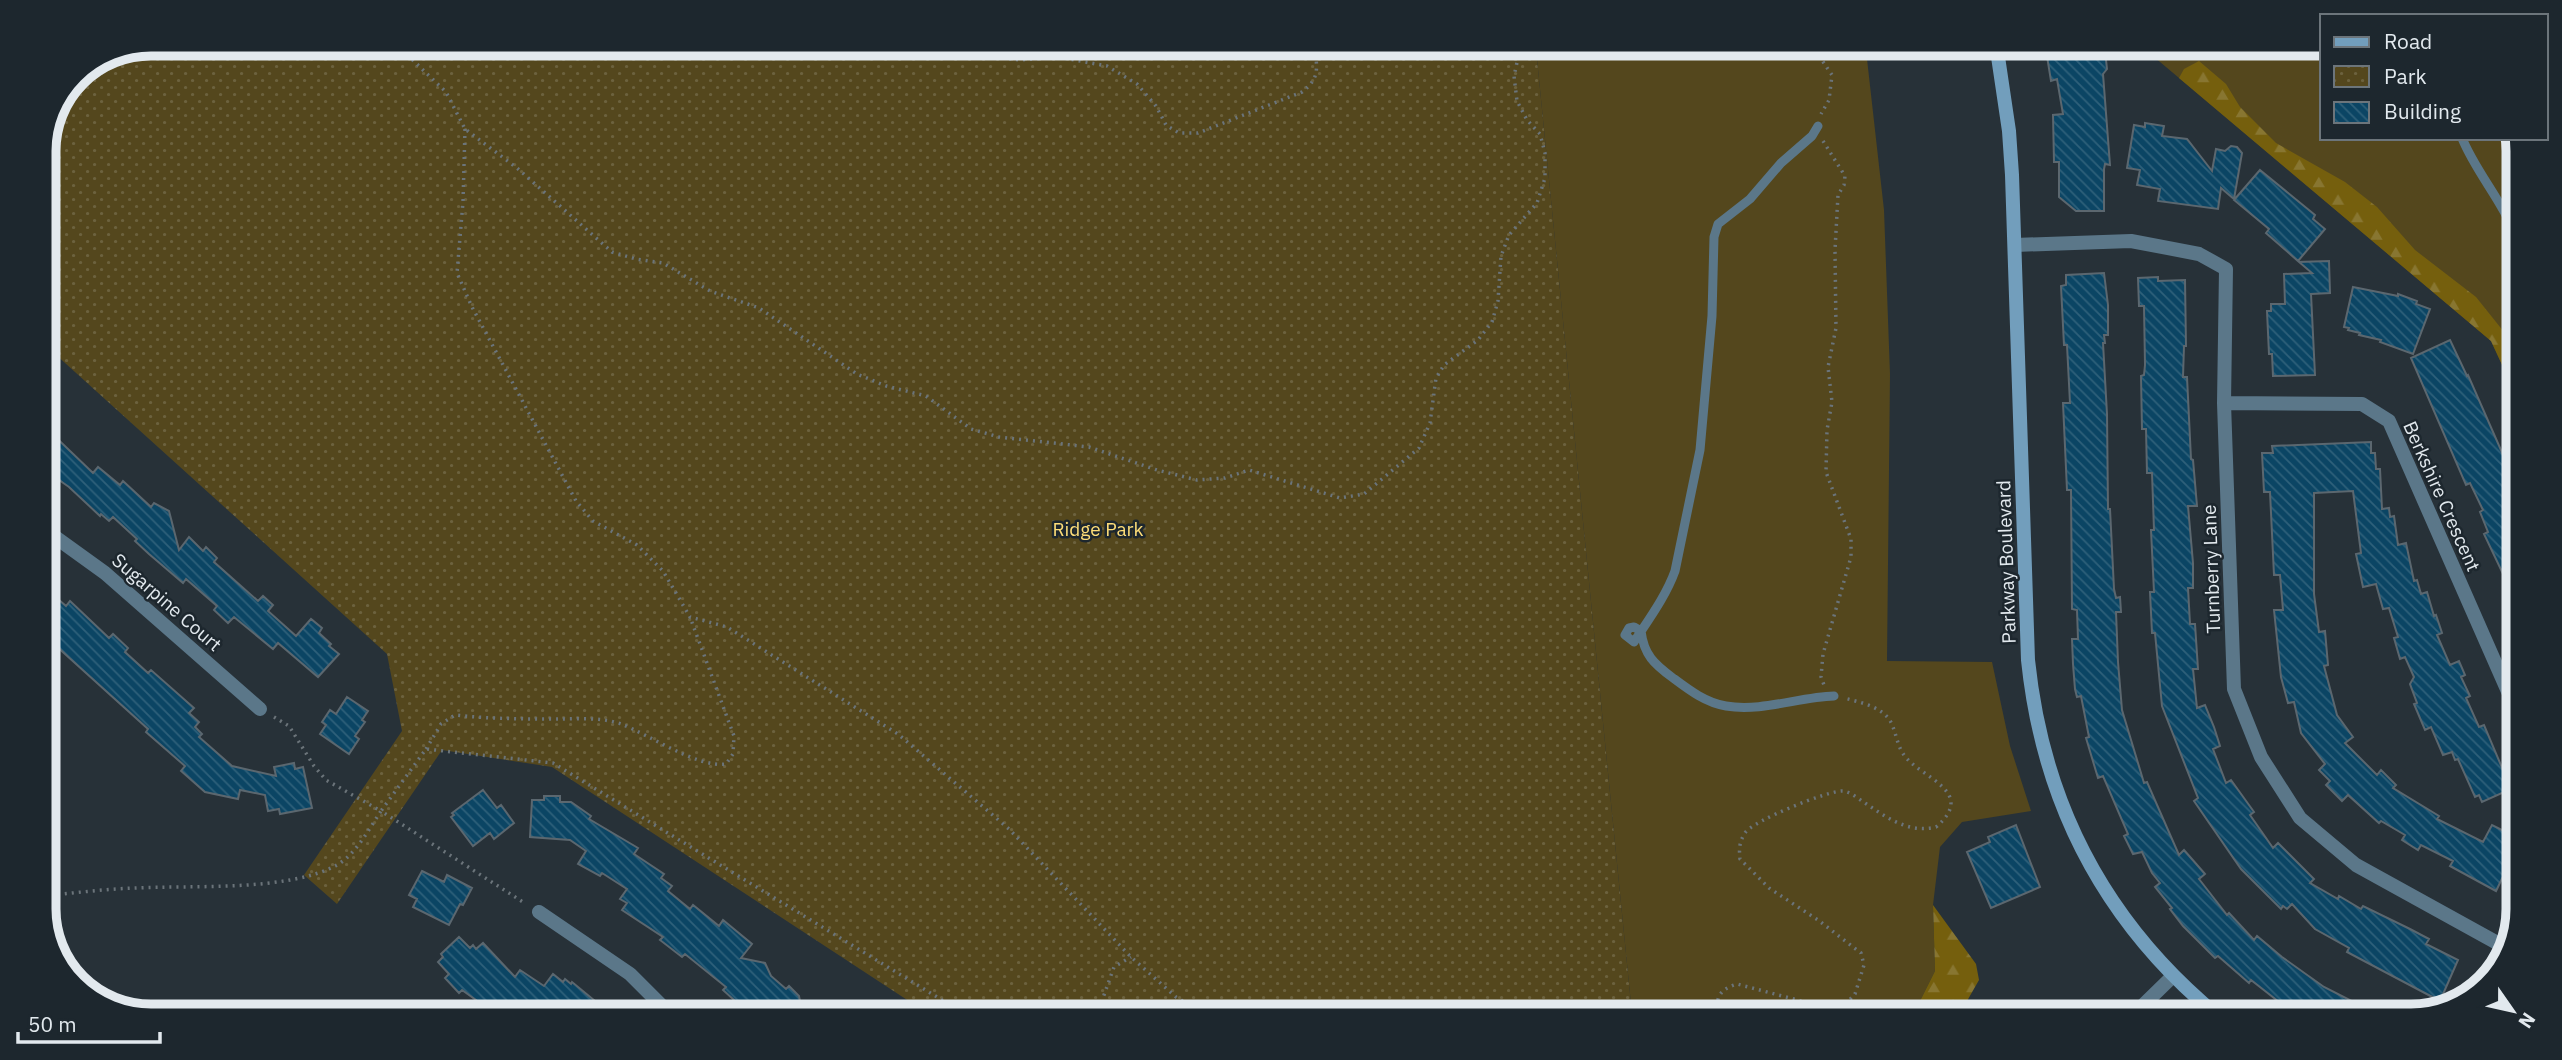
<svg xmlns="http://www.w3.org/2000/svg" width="2562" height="1060" viewBox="0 0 2562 1060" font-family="'IBM Plex Sans',sans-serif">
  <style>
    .green { fill: #54471d }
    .forest { fill: url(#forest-firs) }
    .park { fill: url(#park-dots) }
    .building { fill: url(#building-back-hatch); stroke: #5b676f; stroke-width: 2 }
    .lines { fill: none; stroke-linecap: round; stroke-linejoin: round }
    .path { stroke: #6b747a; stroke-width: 3.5; stroke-dasharray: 2 5; stroke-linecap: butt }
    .lane { stroke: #5b7789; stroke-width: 9 }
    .street { stroke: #5b7789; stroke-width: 14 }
    .secondary { stroke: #729ebc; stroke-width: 14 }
    .labels { text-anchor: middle; stroke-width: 5; stroke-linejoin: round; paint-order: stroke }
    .street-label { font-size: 19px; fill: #e2e9ee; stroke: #1d272e }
    .park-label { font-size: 19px; fill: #fddd78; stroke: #1d272e }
    .rim { fill: none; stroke: #e2e9ee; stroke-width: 9 }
  </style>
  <defs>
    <pattern id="forest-firs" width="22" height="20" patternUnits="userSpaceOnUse" patternTransform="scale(1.75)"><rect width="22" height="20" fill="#755f0d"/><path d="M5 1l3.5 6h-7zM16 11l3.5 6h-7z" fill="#887631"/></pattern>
    <pattern id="park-dots" width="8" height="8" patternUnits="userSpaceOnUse" patternTransform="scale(1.75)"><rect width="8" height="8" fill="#54471d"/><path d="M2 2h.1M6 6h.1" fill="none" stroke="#6c623e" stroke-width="1.8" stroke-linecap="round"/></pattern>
    <pattern id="building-back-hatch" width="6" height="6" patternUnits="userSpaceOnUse" patternTransform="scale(1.75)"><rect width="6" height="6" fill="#0b4564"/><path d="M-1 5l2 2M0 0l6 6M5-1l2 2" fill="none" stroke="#2e607a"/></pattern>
  </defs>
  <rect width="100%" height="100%" fill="#273138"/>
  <path class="green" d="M 1536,49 L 1866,50 L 1884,210 L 1890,374 L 1887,661 L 1992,662 L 2010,746 L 2031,811 L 1962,822 L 1940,847 L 1933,905 L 1935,971 L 1913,1015 L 1632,1014 Z
    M 2147,51 L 2322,51 L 2322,138 L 2516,138 L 2518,144 L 2516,395 L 2491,341 Z"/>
  <path class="forest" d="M 2199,61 L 2226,84 L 2240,107 L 2276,143 L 2345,182 L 2377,207 L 2415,250 L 2476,297 L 2516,347 L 2516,395 L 2491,341 L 2179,78 L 2184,69 Z
    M 1933,905 L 1976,964 L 1979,980 L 1959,1015 L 1913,1015 L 1935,971 Z"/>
  <path class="park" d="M 151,44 L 1536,49 L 1632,1014 L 924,1011 L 552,767 L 442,750 L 337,904 L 304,875 L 402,731 L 387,654 L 44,344 L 44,144 L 75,75 Z"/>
  <path class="building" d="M 2046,50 L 2105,51 L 2107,69 L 2103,74 L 2110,165 L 2105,164 L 2104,169 L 2104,211 L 2076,211 L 2059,197 L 2059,162 L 2054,162 L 2053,115 L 2063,114 L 2057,79 L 2051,81 Z
    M 2145,123 L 2164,126 L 2162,136 L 2187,139 L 2212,171 L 2216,149 L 2225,151 L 2231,146 L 2237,147 L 2242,153 L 2234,199 L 2221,188 L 2218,209 L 2158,201 L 2160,189 L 2137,185 L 2140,170 L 2127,168 L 2134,125 L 2145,127 Z
    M 2260,170 L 2315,215 L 2313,219 L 2325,229 L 2298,261 L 2266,233 L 2269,229 L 2234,200 Z
    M 2329,261 L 2330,293 L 2311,294 L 2315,375 L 2273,376 L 2272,354 L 2269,354 L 2267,311 L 2271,311 L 2271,304 L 2285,304 L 2284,274 L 2312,273 L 2299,262 Z
    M 2104,273 L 2108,305 L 2108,335 L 2104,335 L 2105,343 L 2103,343 L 2107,414 L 2108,509 L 2110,509 L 2114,589 L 2116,598 L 2120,597 L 2121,612 L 2116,612 L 2118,662 L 2122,710 L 2144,783 L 2147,782 L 2179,855 L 2184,850 L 2205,874 L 2199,879 L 2227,915 L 2229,913 L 2254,940 L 2257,936 L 2282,957 L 2324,987 L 2381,1016 L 2297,1016 L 2251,980 L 2249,983 L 2218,956 L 2215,958 L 2183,926 L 2170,909 L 2172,908 L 2155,887 L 2160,883 L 2152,873 L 2142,852 L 2133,854 L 2124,836 L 2128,834 L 2103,776 L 2098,778 L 2086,738 L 2089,737 L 2081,696 L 2077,697 L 2075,689 L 2073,664 L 2072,639 L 2078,639 L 2077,610 L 2072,609 L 2071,490 L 2067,490 L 2063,403 L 2070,403 L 2067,345 L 2064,345 L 2061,286 L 2066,285 L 2066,275 Z
    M 2158,277 L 2158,281 L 2185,280 L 2186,346 L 2184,346 L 2183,377 L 2187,377 L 2191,459 L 2193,460 L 2197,506 L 2188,506 L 2193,563 L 2193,588 L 2188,588 L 2190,624 L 2195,624 L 2198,669 L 2193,669 L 2197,708 L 2205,705 L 2214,727 L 2220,746 L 2213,749 L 2226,783 L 2231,780 L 2254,812 L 2250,815 L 2273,848 L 2278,843 L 2314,879 L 2310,883 L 2338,899 L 2339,896 L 2361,909 L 2363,906 L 2410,929 L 2429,939 L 2426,944 L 2458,960 L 2440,1001 L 2347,952 L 2349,948 L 2315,929 L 2292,904 L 2287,909 L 2283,906 L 2281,909 L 2241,869 L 2194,801 L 2198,798 L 2162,706 L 2155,633 L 2152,633 L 2150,592 L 2154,592 L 2151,530 L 2154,530 L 2152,473 L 2147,473 L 2146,429 L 2142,429 L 2141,376 L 2144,375 L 2145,365 L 2144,306 L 2139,306 L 2138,278 Z
    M 2353,287 L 2398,296 L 2398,294 L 2417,301 L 2416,304 L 2430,309 L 2413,354 L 2380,342 L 2381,340 L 2359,335 L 2360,333 L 2348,330 L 2349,328 L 2344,327 Z
    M 2450,340 L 2467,376 L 2468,375 L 2515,482 L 2514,597 L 2484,534 L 2488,532 L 2480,512 L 2483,510 L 2470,483 L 2466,485 L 2411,358 Z
    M 44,426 L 93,473 L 98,467 L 120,485 L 123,481 L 151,507 L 154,503 L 169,511 L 179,550 L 189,537 L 203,551 L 206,547 L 217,558 L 214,562 L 258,601 L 263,596 L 273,605 L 268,611 L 296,636 L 311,619 L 322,628 L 319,633 L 331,644 L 329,646 L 339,654 L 318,677 L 278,643 L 273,649 L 234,617 L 228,623 L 214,610 L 217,606 L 186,579 L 183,583 L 149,554 L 135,541 L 137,539 L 113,517 L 109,521 L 101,514 L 100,516 L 69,487 L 59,480 L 57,482 L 44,468 Z
    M 2371,442 L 2371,453 L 2375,453 L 2376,469 L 2380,469 L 2382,509 L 2389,508 L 2390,517 L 2394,516 L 2398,545 L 2406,543 L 2414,581 L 2417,580 L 2421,594 L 2427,592 L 2434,616 L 2436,615 L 2442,633 L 2437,635 L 2450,665 L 2459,661 L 2465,675 L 2461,677 L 2470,696 L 2466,698 L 2479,727 L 2484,725 L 2511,789 L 2482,802 L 2479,795 L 2475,797 L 2458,759 L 2455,760 L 2452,752 L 2443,755 L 2431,727 L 2425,730 L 2417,711 L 2414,704 L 2417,703 L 2410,684 L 2414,677 L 2405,657 L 2400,659 L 2394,638 L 2398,637 L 2389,608 L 2383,609 L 2376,584 L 2363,587 L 2356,554 L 2361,553 L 2353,491 L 2314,493 L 2314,594 L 2319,632 L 2325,631 L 2328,665 L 2324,666 L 2337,715 L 2353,737 L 2345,743 L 2377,775 L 2381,770 L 2396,785 L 2393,788 L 2439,816 L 2437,819 L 2483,842 L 2492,825 L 2506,832 L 2503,838 L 2511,842 L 2511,860 L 2496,891 L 2450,866 L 2453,861 L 2421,845 L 2418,850 L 2402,840 L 2405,835 L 2381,821 L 2379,823 L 2348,795 L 2342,801 L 2326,785 L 2330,781 L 2319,770 L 2325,764 L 2301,733 L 2294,702 L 2288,703 L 2281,677 L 2274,610 L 2283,610 L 2280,575 L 2274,575 L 2270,492 L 2264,492 L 2262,453 L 2273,453 L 2272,446 Z
    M 44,587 L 66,606 L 70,601 L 109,638 L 113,634 L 128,648 L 125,652 L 148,673 L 151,670 L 194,708 L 189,713 L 199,722 L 195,727 L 202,734 L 199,737 L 232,766 L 276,776 L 274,767 L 294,763 L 295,769 L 303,767 L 312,808 L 280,814 L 279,809 L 268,811 L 265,795 L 240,790 L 238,799 L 205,792 L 181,771 L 185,766 L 146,732 L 148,729 L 44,635 Z
    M 347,697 L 368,711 L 362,720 L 365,722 L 355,736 L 359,739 L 349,754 L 320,734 L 326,725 L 322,722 L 330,710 L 336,714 Z
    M 483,790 L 497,808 L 501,805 L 514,823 L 494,839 L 490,833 L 473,846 L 451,817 L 454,815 L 452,813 Z
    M 544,796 L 560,796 L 560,802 L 571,802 L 591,816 L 589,819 L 638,848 L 634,854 L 664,874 L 661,878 L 672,886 L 668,891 L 690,909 L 693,905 L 719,926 L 723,920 L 752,944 L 741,958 L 765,963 L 771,976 L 786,989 L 789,986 L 799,996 L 802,1011 L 745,1010 L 723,990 L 726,987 L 685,954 L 682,957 L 660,940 L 663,937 L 622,910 L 627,903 L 620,899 L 627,889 L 602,873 L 600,876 L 578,864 L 586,851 L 570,840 L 530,837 L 532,800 L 544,800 Z
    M 2016,825 L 2040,887 L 1991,908 L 1967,852 L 1990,842 L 1988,837 Z
    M 422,871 L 444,882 L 447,875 L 472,888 L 463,905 L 460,904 L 449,925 L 413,907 L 417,899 L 409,895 Z
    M 459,937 L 470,948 L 473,945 L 476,949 L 483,943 L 515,977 L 520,970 L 544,986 L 553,974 L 563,982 L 565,979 L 571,984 L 572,982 L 606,1010 L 490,1010 L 462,990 L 459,993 L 445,978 L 449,974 L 438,962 L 443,957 L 441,954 Z"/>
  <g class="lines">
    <path class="path" d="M 397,45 L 446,92 L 465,129 L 517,168 L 612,252 L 636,259 L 663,263 L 710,291 L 759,308 L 857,374 L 886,386 L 926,396 L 971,429 L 999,437 L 1089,447 L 1157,470 L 1197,480 L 1225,478 L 1249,470 L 1340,498 L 1364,494 L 1419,448 L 1430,423 L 1436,378 L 1444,365 L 1478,340 L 1492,322 L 1498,301 L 1501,256 L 1509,235 L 1537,203 L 1545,178 L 1545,153 L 1540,134 L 1527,120 L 1517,101 L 1514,76 L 1520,49
      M 984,47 L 1004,58 L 1020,60 L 1058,57 L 1107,66 L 1137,84 L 1156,106 L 1166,125 L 1179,133 L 1198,133 L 1302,92 C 1320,78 1317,69 1315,48
      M 1815,50 L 1832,75 L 1829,100 L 1821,114
      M 465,129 L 463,202 L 457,273 L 472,307 L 576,501 L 593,521 L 637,545 L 663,571 L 690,617 L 727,627 L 898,734 L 1009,829 L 1131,957 L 1176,997 L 1201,1012
      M 1823,141 L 1845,176 L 1844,185 L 1838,195 L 1835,250 L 1836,328 L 1828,367 L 1832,402 L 1827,430 L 1826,472 L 1851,539 L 1851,557 L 1823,654 L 1821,677 L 1824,685
      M 274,717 L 289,726 L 314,766 L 326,780 L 381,811 L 426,749 L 553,763 L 960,1011
      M 426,749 L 441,724 L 455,715 C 489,719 523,719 557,719 C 578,719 602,717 621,724 C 650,735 697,768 726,764 L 733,754 L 734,736 L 690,617
      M 44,896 C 74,893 105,889 135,888 C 192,885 287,892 337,865 C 356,854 369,829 381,811 L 526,904
      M 1062,1012 L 1064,1012
      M 1093,1012 L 1099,1009 L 1114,967 L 1131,957
      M 1719,1014 C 1714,997 1721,989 1737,984 L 1835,1010 L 1842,1008 L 1855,994 L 1864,965 L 1861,953 L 1818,920 L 1769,888 L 1740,859 C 1739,850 1739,842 1745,833 C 1752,821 1829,790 1843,791 C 1850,792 1856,797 1862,801 C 1885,816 1907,834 1936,827 C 1978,791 1920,778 1904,755 C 1896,744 1896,729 1889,719 C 1879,706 1859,702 1844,698"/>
    <path class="lane" d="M 1818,126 L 1812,136 L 1781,163 L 1750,199 L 1718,224 L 1714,237 L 1712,316 L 1700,450 L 1675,571 C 1666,596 1649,619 1634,642 L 1625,635 L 1629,628 L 1634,627 L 1641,631 C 1644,655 1654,664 1673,678 C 1689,690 1706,703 1726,706 C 1762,712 1799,697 1834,696
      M 2462,138 C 2477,175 2506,204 2517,242
      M 2517,276 L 2514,267 L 2517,247"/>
    <path class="street" d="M 2015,245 L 2131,241 L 2199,254 L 2226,269 L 2224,403 L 2234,689 L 2261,757 L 2300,818 L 2356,865 L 2510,950
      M 2224,403 L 2362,404 L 2389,421 L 2513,703
      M 44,529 L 105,573 L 260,709
      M 539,912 L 630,974 L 666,1010
      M 2483,984 L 2510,928
      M 2133,1015 L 2173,976"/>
    <path class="secondary" d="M 1997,50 L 2009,131 L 2012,175 L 2028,660 C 2043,805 2105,923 2218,1016"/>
  </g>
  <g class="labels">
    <g class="street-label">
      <text transform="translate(2442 496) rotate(66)" y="7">Berkshire Crescent</text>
      <text transform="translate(2006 562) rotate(-92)" y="7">Parkway Boulevard</text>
      <text transform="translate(2211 569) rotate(-92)" y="7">Turnberry Lane</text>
      <text transform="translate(167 602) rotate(41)" y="7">Sugarpine Court</text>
    </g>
    <g class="park-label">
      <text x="1098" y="536">Ridge Park</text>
    </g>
  </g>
  <path d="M0 0H2562V1060H0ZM151 56H2411A95 95 0 0 1 2506 151V909A95 95 0 0 1 2411 1004H151A95 95 0 0 1 56 909V151A95 95 0 0 1 151 56Z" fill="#1d272e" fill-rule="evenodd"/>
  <path class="rim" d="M151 56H2411A95 95 0 0 1 2506 151V909A95 95 0 0 1 2411 1004H151A95 95 0 0 1 56 909V151A95 95 0 0 1 151 56Z"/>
  <rect x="2320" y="14" width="228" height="126" fill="#1d272e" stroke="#6c757b" stroke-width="2"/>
  <rect x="2334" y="37" width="35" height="10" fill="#729ebc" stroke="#6c757b" stroke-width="2"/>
  <text x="2384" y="49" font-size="21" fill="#e2e9ee">Road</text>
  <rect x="2334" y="66" width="35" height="21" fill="url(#park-dots)" stroke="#6c757b" stroke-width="2"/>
  <text x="2384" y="84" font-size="21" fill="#e2e9ee">Park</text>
  <rect x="2334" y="102" width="35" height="21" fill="url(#building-back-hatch)" stroke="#6c757b" stroke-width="2"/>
  <text x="2384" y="119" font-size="21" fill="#e2e9ee">Building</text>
  <g transform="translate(2513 1011) rotate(124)" stroke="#1d272e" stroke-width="5" paint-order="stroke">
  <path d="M0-5L12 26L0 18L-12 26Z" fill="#e2e9ee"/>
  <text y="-10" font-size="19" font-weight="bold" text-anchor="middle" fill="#e2e9ee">N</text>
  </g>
  <path d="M18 1032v10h142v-10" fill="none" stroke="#e2e9ee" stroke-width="3.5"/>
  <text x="28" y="1032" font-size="21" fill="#e2e9ee" stroke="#1d272e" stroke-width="5" paint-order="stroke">50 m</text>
</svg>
